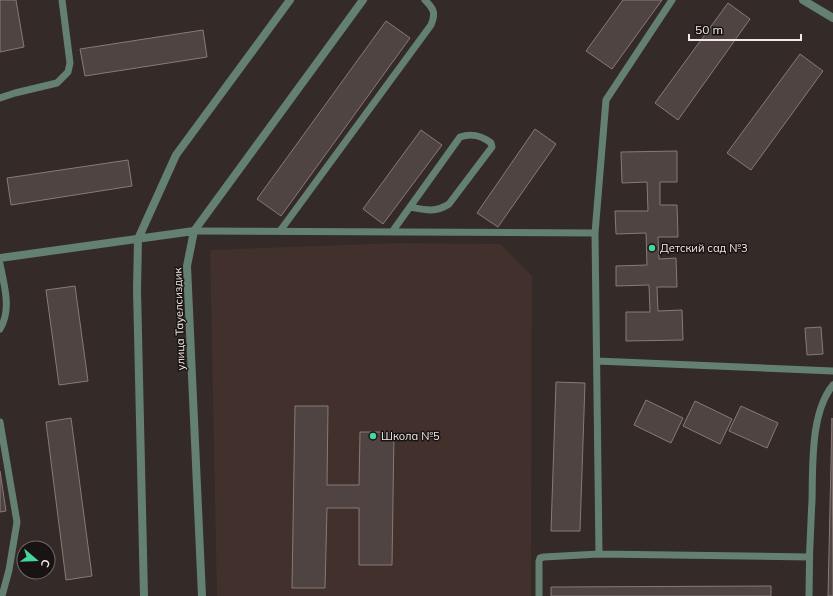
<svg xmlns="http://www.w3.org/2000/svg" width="833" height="596" viewBox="0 0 833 596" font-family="Mulish,sans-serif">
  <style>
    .built { fill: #42302c }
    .building { fill: #504442; stroke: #877a77 }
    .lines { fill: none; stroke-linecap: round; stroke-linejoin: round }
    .lane { stroke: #648072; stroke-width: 7 }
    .street { stroke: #648072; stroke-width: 8 }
    .poi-dot { fill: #47d49d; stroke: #191413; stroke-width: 1.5 }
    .labels { text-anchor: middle; stroke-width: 3; stroke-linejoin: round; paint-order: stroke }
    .poi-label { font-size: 11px; fill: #f2ebe9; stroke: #191413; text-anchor: start }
    .street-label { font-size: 11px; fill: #f2ebe9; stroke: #191413 }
  </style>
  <rect width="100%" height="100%" fill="#342a27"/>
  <path class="built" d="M 398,243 L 500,244 L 532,276 L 531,596 L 217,596 L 210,250 Z"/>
  <path class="building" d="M 0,0 L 16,0 L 24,47 L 0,52 Z
    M 623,0 L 662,0 L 612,69 L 586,51 Z
    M 728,3 L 750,19 L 678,120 L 655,103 Z
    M 386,21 L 410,38 L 281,216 L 257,199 Z
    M 203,30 L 207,57 L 85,76 L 80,49 Z
    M 800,54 L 823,71 L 751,170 L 727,153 Z
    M 535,129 L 556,144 L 498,227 L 477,213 Z
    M 421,130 L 442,145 L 383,224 L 363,209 Z
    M 677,151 L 677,182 L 660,182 L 660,205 L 677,205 L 678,237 L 658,237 L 659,259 L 676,258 L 677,287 L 657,287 L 658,311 L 682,310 L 683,340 L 626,341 L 626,312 L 650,312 L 649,285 L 616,286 L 616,266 L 647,265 L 646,233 L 616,234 L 615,211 L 648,211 L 647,182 L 622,183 L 621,152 Z
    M 128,160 L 132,186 L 11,205 L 7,178 Z
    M 75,286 L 88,381 L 59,385 L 46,290 Z
    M 821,327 L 823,354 L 807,355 L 805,328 Z
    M 556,382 L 585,383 L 580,531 L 551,531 Z
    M 646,400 L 683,418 L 671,443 L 634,425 Z
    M 695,401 L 732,419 L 720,444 L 683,426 Z
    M 295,406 L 328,406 L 327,485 L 359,485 L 360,432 L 394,432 L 392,565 L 359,565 L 359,508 L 327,508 L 325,588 L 292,588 Z
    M 741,406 L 778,423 L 767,448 L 729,431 Z
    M 71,418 L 92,576 L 66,580 L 46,422 Z
    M 832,418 L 833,596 L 828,596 Z
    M 0,471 L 6,511 L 0,512 Z
    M 771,586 L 771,596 L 551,596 L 551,587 Z"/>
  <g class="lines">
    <path class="lane" d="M 0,98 L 15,93 L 57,83 L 68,72 L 70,63 L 62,0
      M 194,231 L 595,233
      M 280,231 L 431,25 C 436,13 434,9 425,0
      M 392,232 L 460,137 C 472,133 481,135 491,143 L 492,147 L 449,204 C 435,213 425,210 410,207
      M 0,264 C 4,285 12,309 0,329
      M 597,361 L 833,371
      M 0,422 L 17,522 L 9,570 L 2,596
      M 599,554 L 595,233 L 606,100 L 672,0
      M 539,596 L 539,561 L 540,558 L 544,557 L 599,554 L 809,557
      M 809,596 C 809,564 810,533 812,501 C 813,466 810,413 833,385"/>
    <path class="street" d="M 803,0 L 833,18
      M 0,258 L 194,231
      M 144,596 L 137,290 L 138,239 L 176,155 L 290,0
      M 202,596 L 187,266 L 194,231 L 363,0"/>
  </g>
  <g class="poi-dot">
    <circle cx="652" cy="248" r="4"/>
    <circle cx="373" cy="436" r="4"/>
  </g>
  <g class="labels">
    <g class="poi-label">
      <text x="660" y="252">Детский сад №3</text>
      <text x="381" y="440">Школа №5</text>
    </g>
    <g class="street-label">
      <text transform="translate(179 319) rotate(-92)" y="4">улица Тауелсиздик</text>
    </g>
  </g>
  <g transform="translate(36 560) rotate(109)"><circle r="19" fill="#191413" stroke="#706a69"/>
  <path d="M0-3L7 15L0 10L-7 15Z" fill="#47d49d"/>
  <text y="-6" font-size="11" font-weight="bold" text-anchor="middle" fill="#f2ebe9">С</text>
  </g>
  <path d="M689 34v6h112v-6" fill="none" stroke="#f2ebe9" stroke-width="2"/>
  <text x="695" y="34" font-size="12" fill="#f2ebe9" stroke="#191413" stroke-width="3" paint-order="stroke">50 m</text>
</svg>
